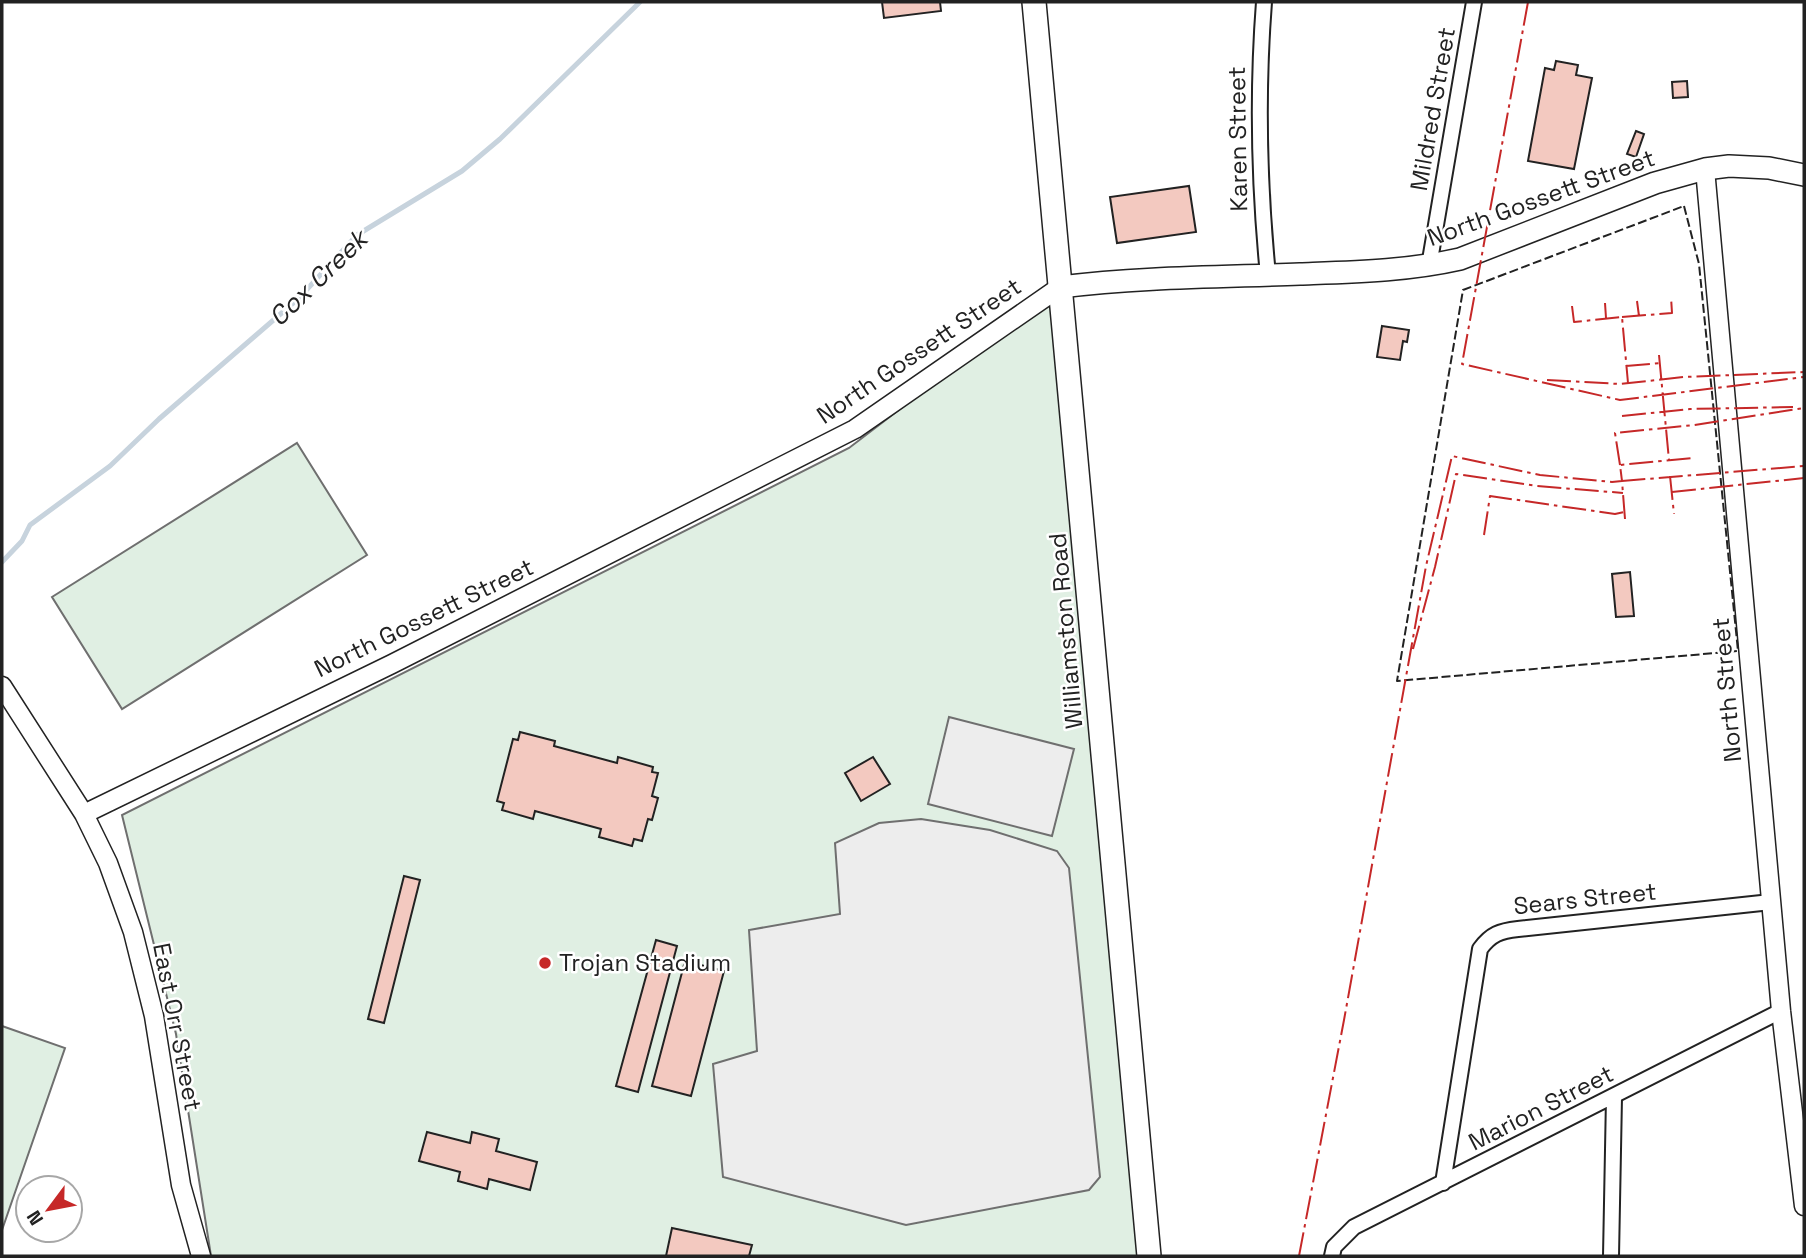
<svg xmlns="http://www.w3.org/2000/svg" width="1806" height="1258" viewBox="0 0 1806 1258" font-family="'Space Grotesk',sans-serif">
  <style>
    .green { fill: #e0efe3; stroke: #6f6f6f; stroke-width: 2 }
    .parking { fill: #ededed; stroke: #6f6f6f; stroke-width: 2 }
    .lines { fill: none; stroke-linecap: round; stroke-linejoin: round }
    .stream { stroke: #c7d3dd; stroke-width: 5 }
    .building { fill: #f3c9c0; stroke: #222; stroke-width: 2 }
    .minor-casing { stroke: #222; stroke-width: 18 }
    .tertiary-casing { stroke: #222; stroke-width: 21 }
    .secondary-casing { stroke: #222; stroke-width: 24 }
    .primary-casing { stroke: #222; stroke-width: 26 }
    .minor { stroke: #fff; stroke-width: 14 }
    .tertiary { stroke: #fff; stroke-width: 18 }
    .secondary { stroke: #fff; stroke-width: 21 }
    .primary { stroke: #fff; stroke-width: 23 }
    .fence { stroke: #222; stroke-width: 2; stroke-dasharray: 9 3.5; stroke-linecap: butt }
    .power { stroke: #c62828; stroke-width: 2; stroke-dasharray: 24 5 3.5 5; stroke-linecap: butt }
    .poi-dot { fill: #c62828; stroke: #fff; stroke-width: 2.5 }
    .labels { text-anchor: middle; stroke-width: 5; stroke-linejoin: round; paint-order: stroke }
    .street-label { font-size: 24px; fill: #222; stroke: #fff }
    .poi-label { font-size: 24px; fill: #222; stroke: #fff; text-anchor: start }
    .water-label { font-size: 26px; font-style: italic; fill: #222; stroke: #fff }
  </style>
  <rect width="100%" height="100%" fill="#fff"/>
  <path class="green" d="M 1060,287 L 1149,1256 L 211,1256 L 176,1034 L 122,815 L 849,448 Z
    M 297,443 L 367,555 L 122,709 L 52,597 Z
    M 2,1026 L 65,1048 L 2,1230 Z"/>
  <path class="parking" d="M 949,717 L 1074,749 L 1052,836 L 928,804 Z
    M 921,819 L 990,830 L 1057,851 L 1069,868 L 1100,1177 L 1089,1190 L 906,1225 L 723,1177 L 713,1064 L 757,1051 L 749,930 L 840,914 L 835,843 L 879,823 Z"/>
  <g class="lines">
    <path class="stream" d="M 2,562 L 22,541 L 30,525 L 110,466 L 159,419 L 299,298 L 357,235 L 462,171 L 500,139 L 640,2"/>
  </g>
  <path class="building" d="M 882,2 L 940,2 L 941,11 L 884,18 Z
    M 1556,61 L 1578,65 L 1576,75 L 1592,78 L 1574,169 L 1528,161 L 1545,68 L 1554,70 Z
    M 1687,81 L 1688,97 L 1673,98 L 1672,82 Z
    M 1636,131 L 1644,134 L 1636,157 L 1627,154 Z
    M 1189,186 L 1196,232 L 1117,243 L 1110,197 Z
    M 1382,326 L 1409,330 L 1407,342 L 1403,341 L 1400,360 L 1377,357 Z
    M 1630,572 L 1634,616 L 1616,617 L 1612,574 Z
    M 520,732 L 555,741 L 554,746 L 617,763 L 618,757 L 653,767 L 652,772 L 658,773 L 652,796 L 658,798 L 652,820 L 648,819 L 642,841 L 634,839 L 632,846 L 599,837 L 601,829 L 535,811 L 533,819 L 502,810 L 504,803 L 497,801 L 513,739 L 518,740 Z
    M 873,757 L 890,784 L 861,801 L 845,773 Z
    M 404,876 L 420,880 L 384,1023 L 368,1019 Z
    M 656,940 L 677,946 L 638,1092 L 616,1086 Z
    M 685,961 L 724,971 L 691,1096 L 652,1086 Z
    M 427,1132 L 470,1143 L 472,1132 L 499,1139 L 496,1151 L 537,1162 L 530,1190 L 489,1179 L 487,1189 L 458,1181 L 460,1172 L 419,1161 Z
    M 672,1228 L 752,1245 L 749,1256 L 666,1256 Z"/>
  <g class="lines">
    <g class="minor-casing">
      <path id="minor" d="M 1264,2 C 1257,93 1259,184 1268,275
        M 1429,266 L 1474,2
        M 1443,1183 L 1480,949 C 1491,934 1500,931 1518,929 L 1771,902
        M 1332,1256 L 1334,1247 L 1354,1227 L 1781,1011
        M 1611,1256 L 1614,1097"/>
    </g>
    <g class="tertiary-casing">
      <path id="tertiary" d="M 1705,169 L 1781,1011 L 1804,1206
        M 2,686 L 84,814 L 108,863 L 133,932 L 154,1016 L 181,1185 L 201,1256
        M 84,814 L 392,664 L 855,429 L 1060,287"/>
    </g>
    <g class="secondary-casing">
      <path id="secondary" d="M 1060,287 C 1140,277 1220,277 1300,274 C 1354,272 1407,271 1460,259 L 1655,183 L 1705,169 L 1729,166 L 1769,168 L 1804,175"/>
    </g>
    <g class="primary-casing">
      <path id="primary" d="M 1034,2 L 1149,1256"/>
    </g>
    <use href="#minor" class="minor"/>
    <use href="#tertiary" class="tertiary"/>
    <use href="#secondary" class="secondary"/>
    <use href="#primary" class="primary"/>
    <path class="fence" d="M 1684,206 L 1699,264 L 1738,651 L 1397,681 L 1463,290 Z"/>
    <path class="power" d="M 1528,2 L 1462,364 L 1620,400 L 1804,377
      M 1637,301 L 1639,316
      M 1605,303 L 1606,318
      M 1572,306 L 1574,322 L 1622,317 L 1628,383
      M 1622,317 L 1672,313 L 1671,297
      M 1659,355 L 1669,460
      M 1626,366 L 1660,363
      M 1547,380 L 1620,384 L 1684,377 L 1804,372
      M 1622,416 L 1690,409 L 1793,407
      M 1620,465 L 1615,433 L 1694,425 L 1804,408
      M 1670,476 L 1674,514
      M 1672,492 L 1804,478
      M 1625,519 L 1622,481 L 1804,466
      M 1484,535 L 1490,496 L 1615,514 L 1624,512
      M 1413,649 L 1435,567 L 1456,474 L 1537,486 L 1623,493
      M 1299,1256 L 1344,1020 L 1426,566 L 1452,456 L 1540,475 L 1612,482 L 1622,481 L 1620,465 L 1693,458"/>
  </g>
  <circle class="poi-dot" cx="545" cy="963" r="7"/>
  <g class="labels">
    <g class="street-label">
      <text transform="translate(1433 109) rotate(-80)" y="8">Mildred Street</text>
      <text transform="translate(1238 139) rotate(-91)" y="8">Karen Street</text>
      <text transform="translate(1541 198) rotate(-20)" y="8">North Gossett Street</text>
      <text transform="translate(919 351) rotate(-34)" y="8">North Gossett Street</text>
      <text transform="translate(424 618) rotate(-26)" y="8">North Gossett Street</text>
      <text transform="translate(1066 631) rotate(-95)" y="8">Williamston Road</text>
      <text transform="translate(1727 690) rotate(-95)" y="8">North Street</text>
      <text transform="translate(1585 899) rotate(-6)" y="8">Sears Street</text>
      <text transform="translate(177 1027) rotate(79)" y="8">East Orr Street</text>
      <text transform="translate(1541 1108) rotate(-27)" y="8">Marion Street</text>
    </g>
    <g class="poi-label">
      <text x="559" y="971">Trojan Stadium</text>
    </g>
    <g class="water-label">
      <text transform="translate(318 278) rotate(-44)" y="9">Cox Creek</text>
    </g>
  </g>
  <rect width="1806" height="1258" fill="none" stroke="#222222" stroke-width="7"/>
  <g transform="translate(49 1209) rotate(238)"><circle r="33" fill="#ffffff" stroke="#a7a7a7" stroke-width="2"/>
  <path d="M0-5L12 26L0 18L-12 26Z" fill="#c62828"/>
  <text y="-10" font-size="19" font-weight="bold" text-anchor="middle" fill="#222222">N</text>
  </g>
</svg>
